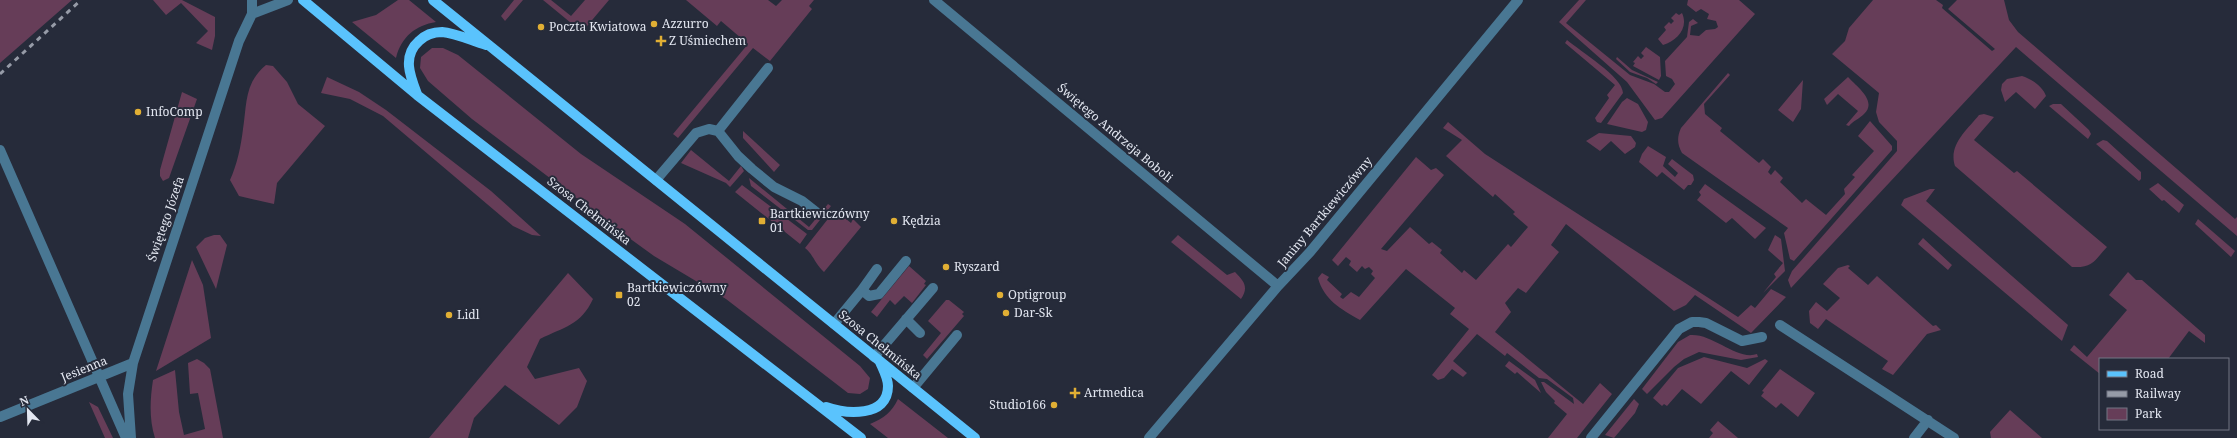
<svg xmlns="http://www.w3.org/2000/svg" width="2237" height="438" viewBox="0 0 2237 438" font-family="'Noto Serif',serif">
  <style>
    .green { fill: #663d58 }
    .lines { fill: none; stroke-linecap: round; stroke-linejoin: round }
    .minor { stroke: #497793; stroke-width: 10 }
    .major { stroke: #5ac3fd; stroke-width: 10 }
    .rail { stroke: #969ba7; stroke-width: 3; stroke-dasharray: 5 5; stroke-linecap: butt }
    .poi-dot { fill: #e1af34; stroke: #262b3a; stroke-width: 1.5 }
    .labels { text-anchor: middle; stroke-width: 4; stroke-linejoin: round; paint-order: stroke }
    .poi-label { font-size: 12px; fill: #e3e7f1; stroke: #262b3a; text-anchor: start }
    .street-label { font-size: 12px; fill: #e3e7f1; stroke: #262b3a }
  </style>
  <rect width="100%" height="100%" fill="#262b3a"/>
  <path class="green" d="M 0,0 L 72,0 L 0,63 Z
    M 153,0 L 182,0 L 215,17 L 215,36 L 212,50 L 196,43 L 208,31 L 181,3 L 166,15 Z
    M 398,0 L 409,0 L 436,22 C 416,25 401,37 396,58 L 352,22 L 376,15 Z
    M 514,0 L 523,0 L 505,21 L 501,16 Z
    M 543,0 L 551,0 L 571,16 L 585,0 L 609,0 L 582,32 Z
    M 686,0 L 768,0 L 776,6 L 782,0 L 814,0 L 809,6 L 812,9 L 770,61 L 753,48 L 678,138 L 673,134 L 748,44 L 721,21 L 717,26 Z
    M 1579,0 L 1586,0 L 1566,23 L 1630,75 L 1654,84 L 1665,92 L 1669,92 L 1675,84 L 1672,79 L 1666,76 L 1665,61 L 1687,37 L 1689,22 L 1693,19 L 1698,23 L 1691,26 L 1690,35 L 1699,36 L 1706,30 L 1715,29 L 1718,27 L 1716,21 L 1707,19 L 1709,14 L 1701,9 L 1696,12 L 1687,5 L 1688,0 L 1739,0 L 1755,14 L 1662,118 L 1655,120 L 1627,82 L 1559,22 Z
    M 1873,0 L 1936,0 L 1943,5 L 1942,8 L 1992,51 L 1995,49 L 1948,9 L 1957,0 L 2004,0 L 2009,20 L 2018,32 L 2235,219 L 2237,217 L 2237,236 L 2016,47 L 1791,288 L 1788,280 L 1792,271 L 1897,151 L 1897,141 L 1879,122 L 1876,112 L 1879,93 L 1832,54 L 1845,41 L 1849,28 Z
    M 1676,13 L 1679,15 L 1682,13 C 1689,28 1677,41 1663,45 L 1658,39 L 1666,30 L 1664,27 L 1669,22 L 1671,24 L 1674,21 L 1671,18 Z
    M 1567,40 C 1580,51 1623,77 1623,93 L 1601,123 L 1597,122 L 1595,118 L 1609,98 L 1607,95 L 1615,85 L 1565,43 Z
    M 1646,47 L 1660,57 L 1661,76 L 1659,80 L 1633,66 L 1635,63 L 1633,62 L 1638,56 L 1641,59 L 1644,56 L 1641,53 Z
    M 432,48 L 443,48 L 458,55 L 581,154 L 685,224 L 860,366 L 870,378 L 868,389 L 860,394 L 848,393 L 726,299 L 654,256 L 625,235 L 472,119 L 428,81 L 420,68 L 421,57 Z
    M 1617,57 L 1632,70 L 1658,82 L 1656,84 L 1647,78 L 1630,72 L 1616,59 Z
    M 266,65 L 273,66 L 287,82 L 298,104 L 325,126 L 277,183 L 274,204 L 239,196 L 230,180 C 237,165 241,146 243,129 C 247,105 244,83 266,65 Z
    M 1728,73 L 1730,75 L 1704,104 L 1705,114 L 1722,128 L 1720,131 L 1759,163 L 1763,159 L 1771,167 L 1768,172 L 1771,175 L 1775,170 L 1783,178 L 1780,182 L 1802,203 L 1806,199 L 1826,215 L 1845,194 L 1844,189 L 1855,177 L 1852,175 L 1874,151 L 1858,136 L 1870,121 L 1892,146 L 1892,150 L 1794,261 L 1790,259 L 1784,233 L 1788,228 L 1682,153 C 1677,144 1677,137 1681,128 Z
    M 2022,76 C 2032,79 2043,87 2046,96 L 2035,109 L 2016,92 L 2005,102 L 2001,90 L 2002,84 L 2007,79 Z
    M 327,77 L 359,92 L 386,110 L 491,191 L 541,236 L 532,235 L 513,226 L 383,116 L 350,99 L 321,93 Z
    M 1848,77 C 1856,86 1878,101 1864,114 C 1859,119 1853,121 1849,126 L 1846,125 L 1858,111 L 1838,94 L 1827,105 L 1824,99 Z
    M 1803,80 L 1801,109 L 1793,122 L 1778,110 Z
    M 182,92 L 197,99 L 169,178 L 163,181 L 160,176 L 160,170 Z
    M 1627,98 L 1638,104 L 1648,122 L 1646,130 L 1642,132 L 1607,124 L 1622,102 Z
    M 2053,104 L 2061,104 L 2089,130 L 2091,134 L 2088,139 L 2049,106 Z
    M 1984,114 L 1994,117 L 1974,140 L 2014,173 L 2017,171 L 2107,247 C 2094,261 2093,268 2072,267 L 1955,166 C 1948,145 1967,130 1979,115 Z
    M 1448,122 L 1485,154 L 1738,317 L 1751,305 L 1755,308 L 1771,289 L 1786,297 L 1751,333 L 1695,295 L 1686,305 L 1674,311 L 1566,224 L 1551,245 L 1559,252 L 1526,293 L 1518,288 L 1505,303 L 1511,312 L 1495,332 L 1583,404 L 1600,383 L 1612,394 L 1577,438 L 1548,438 L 1567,414 L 1554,403 L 1555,401 L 1546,392 L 1541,382 L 1544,382 L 1574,404 L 1573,398 L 1547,379 L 1539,378 L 1507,353 L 1505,356 L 1477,334 L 1453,361 L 1467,373 L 1463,377 L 1452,369 L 1444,378 L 1438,380 L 1432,375 L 1469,329 L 1450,314 L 1455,308 L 1406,269 L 1360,320 C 1341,309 1324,300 1318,278 L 1322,273 L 1329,277 L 1327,280 L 1342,294 L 1340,297 L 1343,299 L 1351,292 L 1359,297 L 1375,278 L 1371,274 L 1373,271 L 1369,267 L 1365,269 L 1362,266 L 1357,272 L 1349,265 L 1351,261 L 1346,257 L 1338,266 L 1332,260 L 1416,157 L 1431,170 L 1436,168 L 1444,175 L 1381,249 L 1387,251 L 1410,227 L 1429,244 L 1432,242 L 1442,250 L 1440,253 L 1462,273 L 1464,270 L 1476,280 L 1508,244 L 1511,247 L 1528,227 L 1513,214 L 1515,212 L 1495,194 L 1493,197 L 1446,156 L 1462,140 L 1443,128 Z
    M 743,131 L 780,165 L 774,172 L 743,138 Z
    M 1599,133 L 1631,136 L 1636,143 L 1635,147 L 1625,154 L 1611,141 L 1600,151 L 1586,141 Z
    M 2103,140 L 2107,141 L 2141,172 L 2141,179 L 2139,181 L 2096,144 Z
    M 1648,146 L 1666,157 L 1663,166 L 1675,177 L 1678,173 L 1668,164 L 1672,159 L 1693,175 L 1694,180 L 1691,185 L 1688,185 L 1684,190 L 1662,172 L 1657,177 L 1639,162 L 1642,154 Z
    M 691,150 L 729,181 L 741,166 L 744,171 L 730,187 L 726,183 L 681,163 Z
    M 749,178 L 809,227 L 828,204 L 831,206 L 812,230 L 808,230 L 751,186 Z
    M 2158,183 L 2184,205 L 2179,213 L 2164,200 L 2162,201 L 2149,189 Z
    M 1705,184 L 1766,228 L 1755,239 L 1732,218 L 1726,223 L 1697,200 L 1701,195 L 1699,192 Z
    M 742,185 L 807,234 L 800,244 L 735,192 Z
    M 1930,189 L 1935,189 L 1926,201 L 2068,325 L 2062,341 L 1901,205 L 1904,199 Z
    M 835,210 L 851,223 L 853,219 L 861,227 L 824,272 C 815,264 813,254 805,248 Z
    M 2198,219 L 2235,251 L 2231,257 L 2195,224 Z
    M 214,235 L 220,235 L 227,245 L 216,289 L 196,247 L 205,238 Z
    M 1178,235 L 1227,275 L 1235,272 C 1244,281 1249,287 1241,299 L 1171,242 Z
    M 1775,235 L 1781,239 L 1785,271 L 1763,293 L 1776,277 L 1774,274 L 1783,263 L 1768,250 Z
    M 1923,238 L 1952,265 L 1948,270 L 1918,244 Z
    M 192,260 L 203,285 L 211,338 L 156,371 Z
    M 1848,265 L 1850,266 L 1848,268 L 1868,285 L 1877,276 L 1933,326 L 1936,325 L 1941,330 L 1927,334 L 1893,375 L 1882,369 L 1888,361 L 1826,319 L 1818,329 L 1810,323 L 1809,311 L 1816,302 L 1827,311 L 1840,298 L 1823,284 L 1838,268 Z
    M 909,266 L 926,281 L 924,284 L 926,285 L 912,303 L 904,296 L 895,305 L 890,300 L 877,317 L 871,312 Z
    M 2128,272 L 2136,280 L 2142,280 L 2205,335 L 2205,343 L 2189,331 L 2168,359 L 2100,359 L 2100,374 L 2070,350 L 2074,345 L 2087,357 L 2127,310 L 2109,295 Z
    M 568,273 L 593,299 C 581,325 564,327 540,339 L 527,367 L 535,379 L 579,368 L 587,381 L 577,407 L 559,425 L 505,385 L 474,418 L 468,438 L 429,438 Z
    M 946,300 L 949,300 L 964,312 L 962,314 L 964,316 L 927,359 L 923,355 L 941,333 L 928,321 Z
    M 1690,335 C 1713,333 1737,361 1757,354 L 1758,357 L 1741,360 L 1699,352 L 1684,359 L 1674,367 L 1647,394 L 1642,389 L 1678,342 Z
    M 1704,357 L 1747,368 L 1765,359 L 1768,361 L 1749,385 L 1731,371 L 1701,404 L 1682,389 L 1667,406 L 1664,404 L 1662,406 L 1653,398 L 1678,368 Z
    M 197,359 L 204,363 L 210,369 L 223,438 L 155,438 C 149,419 150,400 153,380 L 175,370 L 179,412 L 184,435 L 205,429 L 198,393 L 190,394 L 188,363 Z
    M 1509,361 L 1535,380 L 1541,393 L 1517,372 L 1515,374 L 1505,366 Z
    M 1780,369 L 1815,393 L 1798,417 L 1781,403 L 1776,408 L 1761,396 L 1764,392 L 1762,391 Z
    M 898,399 L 948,438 L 888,438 L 870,424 C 884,418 892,412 898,399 Z
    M 1634,399 L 1639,404 L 1635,413 L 1614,438 L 1605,435 Z
    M 89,402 L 98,407 L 113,438 L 105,438 Z
    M 2010,410 L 2042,438 L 1991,438 L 1990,432 Z
    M 1718,421 L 1738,438 L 1709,438 L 1713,433 L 1710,430 Z"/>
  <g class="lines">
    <path class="minor" d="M 934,0 L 1278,286
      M 252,14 L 288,0
      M 718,131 L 738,156 L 752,169 L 774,187 L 802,201 L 816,212
      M 0,150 L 126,438
      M 656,180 L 696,133 L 709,129 L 718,131 L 768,68
      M 862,290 L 877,269
      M 906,319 L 920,333
      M 834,324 L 862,290 L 869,296 L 879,294 L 906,261
      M 1780,325 L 1954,438
      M 874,357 L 933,288
      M 913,388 L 957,335
      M 0,417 L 133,363
      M 131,438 L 128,394 L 133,363 L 239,41 L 252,14 L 252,0
      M 1149,438 L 1278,286 L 1310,252 L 1518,0
      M 1591,438 L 1679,329 L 1692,322 L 1699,322 L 1706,323 L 1742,341 L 1762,337
      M 1914,438 L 1928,420"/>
    <path class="major" d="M 303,0 L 417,95 L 861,438
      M 433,0 L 975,438
      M 417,94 C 410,76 402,56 419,41 C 425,35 433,32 442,32 C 456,33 472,41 486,45
      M 826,407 C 846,414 888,418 888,386 C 888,378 883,369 880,362"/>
    <path class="rail" d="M 0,74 L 81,0"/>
  </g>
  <g class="poi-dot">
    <circle cx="654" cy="24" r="4"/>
    <circle cx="541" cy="27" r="4"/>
    <path d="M659 35h4v4h4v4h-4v4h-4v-4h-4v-4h4z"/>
    <circle cx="138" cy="112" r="4"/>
    <rect x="758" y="217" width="8" height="8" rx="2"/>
    <circle cx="894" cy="221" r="4"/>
    <circle cx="946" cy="267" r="4"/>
    <rect x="615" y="291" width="8" height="8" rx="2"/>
    <circle cx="1000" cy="295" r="4"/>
    <circle cx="1006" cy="313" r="4"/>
    <circle cx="449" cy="315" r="4"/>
    <path d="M1073 387h4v4h4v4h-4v4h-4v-4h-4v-4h4z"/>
    <circle cx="1054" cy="405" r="4"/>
  </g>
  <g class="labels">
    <g class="poi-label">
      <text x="662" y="28">Azzurro</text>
      <text x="549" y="31">Poczta Kwiatowa</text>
      <text x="669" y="45">Z Uśmiechem</text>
      <text x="146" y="116">InfoComp</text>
      <text x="770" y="218">Bartkiewiczówny<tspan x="770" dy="14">01</tspan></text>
      <text x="902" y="225">Kędzia</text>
      <text x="954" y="271">Ryszard</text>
      <text x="627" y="292">Bartkiewiczówny<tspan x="627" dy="14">02</tspan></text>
      <text x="1008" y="299">Optigroup</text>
      <text x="1014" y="317">Dar-Sk</text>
      <text x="457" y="319">Lidl</text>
      <text x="1084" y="397">Artmedica</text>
      <text x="1046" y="409" text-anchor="end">Studio166</text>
    </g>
    <g class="street-label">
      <text transform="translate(1115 133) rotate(40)" y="4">Świętego Andrzeja Boboli</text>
      <text transform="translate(589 211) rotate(38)" y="4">Szosa Chełmińska</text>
      <text transform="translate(1325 212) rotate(-50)" y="4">Janiny Bartkiewiczówny</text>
      <text transform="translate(166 219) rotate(-71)" y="4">Świętego Józefa</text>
      <text transform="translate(880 345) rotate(39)" y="4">Szosa Chełmińska</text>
      <text transform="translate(84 369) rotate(-22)" y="4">Jesienna</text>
    </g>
  </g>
  <rect x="2099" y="358" width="130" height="72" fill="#262b3a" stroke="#727683"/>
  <rect x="2107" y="371" width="20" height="6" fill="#5ac3fd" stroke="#727683"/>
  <text x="2135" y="378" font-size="12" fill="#e3e7f1">Road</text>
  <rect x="2107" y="391" width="20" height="6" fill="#969ba7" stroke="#727683"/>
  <text x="2135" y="398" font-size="12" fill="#e3e7f1">Railway</text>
  <rect x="2107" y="408" width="20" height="12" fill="#663d58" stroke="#727683"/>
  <text x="2135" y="418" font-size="12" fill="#e3e7f1">Park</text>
  <g transform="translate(28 410) rotate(337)" stroke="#262b3a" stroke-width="3" paint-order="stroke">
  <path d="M0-3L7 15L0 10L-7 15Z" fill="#e3e7f1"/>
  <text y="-6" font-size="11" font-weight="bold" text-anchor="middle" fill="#e3e7f1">N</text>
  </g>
</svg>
